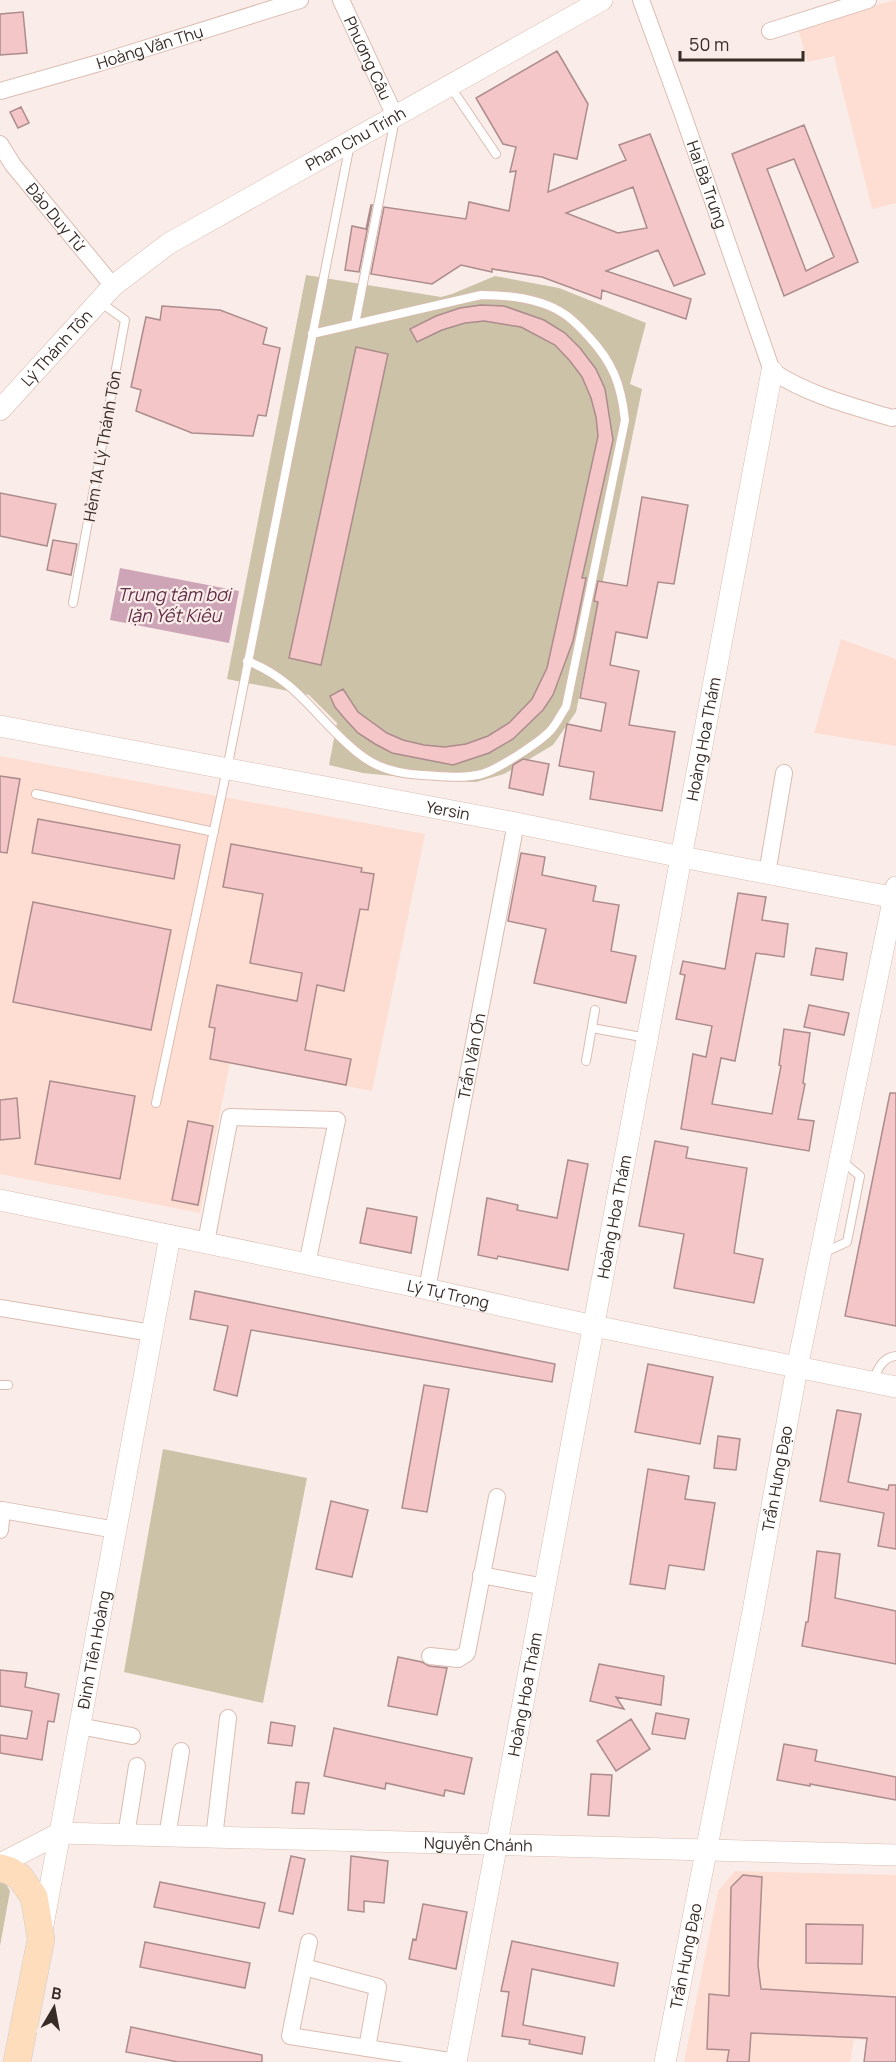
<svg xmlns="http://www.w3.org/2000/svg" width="896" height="2062" viewBox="0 0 896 2062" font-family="Manrope,sans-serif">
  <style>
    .built { fill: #feded2 }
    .green { fill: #cbc2a7 }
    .water { fill: #cda5b7 }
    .building { fill: #f5c6c8; stroke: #ac8c8d; stroke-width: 1.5; fill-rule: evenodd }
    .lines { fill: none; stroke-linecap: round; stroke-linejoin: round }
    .service-casing { stroke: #dbbcb1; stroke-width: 10 }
    .minor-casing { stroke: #dbbcb1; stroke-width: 18 }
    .tertiary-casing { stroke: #dbbcb1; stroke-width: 22 }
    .primary-casing { stroke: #cfcccb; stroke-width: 28 }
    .service { stroke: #fff; stroke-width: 8 }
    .minor { stroke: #fff; stroke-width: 16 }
    .tertiary { stroke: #fff; stroke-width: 21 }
    .primary { stroke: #feddbd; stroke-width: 27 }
    .labels { text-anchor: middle; stroke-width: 4.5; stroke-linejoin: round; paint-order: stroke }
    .street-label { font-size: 16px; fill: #382c27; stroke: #faede9 }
    .water-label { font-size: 18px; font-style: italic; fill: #602b46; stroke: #faede9 }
  </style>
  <rect width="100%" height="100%" fill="#faede9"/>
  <path class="built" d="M 896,0 L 896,203 L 872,209 L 834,56 L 807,62 L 797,24 Z
    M 841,639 L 896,659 L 896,746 L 814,733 Z
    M 0,756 L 425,834 L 372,1091 L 230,1063 L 200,1213 L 0,1174 Z
    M 735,1871 L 896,1875 L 896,2044 L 854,2039 L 850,2062 L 684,2062 L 718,1891 Z"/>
  <path class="green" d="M 306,275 L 441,297 L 452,294 L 495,276 L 559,288 L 646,323 L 630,384 L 642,389 L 576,712 L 553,745 L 504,774 L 476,782 L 442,781 L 363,773 L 329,765 L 337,723 L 309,695 L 227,679 Z
    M 163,1449 L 307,1478 L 263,1703 L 124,1672 Z
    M 0,1878 L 6,1884 L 10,1891 L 0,1946 Z"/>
  <path class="water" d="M 120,568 L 239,591 L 229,643 L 110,620 Z"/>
  <path class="building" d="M 23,12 L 27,53 L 0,55 L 0,14 Z
    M 557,51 L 588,104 L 577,159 L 554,154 L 548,192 L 626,160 L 619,145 L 650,134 L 705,274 L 674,286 L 658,250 L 606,271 L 691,299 L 686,319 L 602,290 L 601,299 L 542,277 L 492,269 L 492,272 L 461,265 L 432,284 L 371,274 L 384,207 L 466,219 L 469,202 L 509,211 L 516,171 L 510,172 L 516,147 L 503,144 L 476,98 ZM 633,187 L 647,228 L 618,233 L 566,213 Z
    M 21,107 L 29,123 L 18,128 L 10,112 Z
    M 804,125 L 858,262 L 784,296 L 732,154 ZM 794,159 L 834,257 L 806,271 L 767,169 Z
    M 371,205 L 372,205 L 359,272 L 345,270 L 352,226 L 366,229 Z
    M 481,305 L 504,306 L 544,320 L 565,333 L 580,348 L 596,369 L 605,389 L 613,440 L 582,578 L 586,578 L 573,641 L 553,695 L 543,710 L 513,739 L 489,753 L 453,765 L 392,753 L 375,744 L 358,733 L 345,719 L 335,707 L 330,696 L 343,689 L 358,712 L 387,733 L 403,740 L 424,745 L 445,747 L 466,744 L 488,736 L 509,723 L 532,699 L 547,668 L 598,436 L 596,417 L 591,398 L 582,377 L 570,361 L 555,345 L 521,327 L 484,321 L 465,323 L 442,330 L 417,342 L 410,329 L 436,316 L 460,308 Z
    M 162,306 L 220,310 L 267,328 L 263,344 L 280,348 L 266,416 L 258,415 L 253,436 L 192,433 L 136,411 L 141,390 L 131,387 L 146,317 L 160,320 Z
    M 356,347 L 388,354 L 321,665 L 289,658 Z
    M 0,493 L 56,504 L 47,546 L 0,536 Z
    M 642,497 L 688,505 L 674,584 L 658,582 L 647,638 L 616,632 L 610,665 L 639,671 L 629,725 L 675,732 L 662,811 L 590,799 L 594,772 L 559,766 L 567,724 L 601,731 L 606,703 L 580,698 L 598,602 L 594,601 L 598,581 L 627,586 Z
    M 53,540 L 77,544 L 71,575 L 47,570 Z
    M 523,759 L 549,764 L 543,795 L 509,788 L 513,765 Z
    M 0,776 L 20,779 L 7,853 L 0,852 Z
    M 38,819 L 180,845 L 174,879 L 32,853 Z
    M 231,844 L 362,868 L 361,872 L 374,874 L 368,910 L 360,909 L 344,991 L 317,985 L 305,1050 L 351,1059 L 346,1085 L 210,1059 L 215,1028 L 209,1027 L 217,985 L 297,1001 L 302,973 L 250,963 L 263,894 L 223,887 Z
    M 521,853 L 545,857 L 542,875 L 596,886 L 593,901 L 619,905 L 611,951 L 636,956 L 626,1003 L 534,983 L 546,929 L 508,921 Z
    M 738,893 L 766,897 L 762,920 L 788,924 L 784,957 L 756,953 L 735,1061 L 721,1058 L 712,1104 L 772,1114 L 781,1066 L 779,1065 L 784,1029 L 810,1033 L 803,1083 L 805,1084 L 798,1119 L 814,1121 L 809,1151 L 681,1129 L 693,1054 L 706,1057 L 712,1026 L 676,1019 L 685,975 L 680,974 L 683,961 L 725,969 Z
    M 33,902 L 171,930 L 151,1030 L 13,1002 Z
    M 816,948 L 847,953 L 843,980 L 811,975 Z
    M 809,1005 L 849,1013 L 844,1035 L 804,1027 Z
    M 50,1081 L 135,1096 L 120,1179 L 35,1164 Z
    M 890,1093 L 896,1093 L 896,1326 L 845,1316 Z
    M 17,1098 L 20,1138 L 0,1140 L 0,1100 Z
    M 188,1121 L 213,1126 L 198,1205 L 172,1200 Z
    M 655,1141 L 688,1147 L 686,1158 L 747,1168 L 734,1253 L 763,1259 L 754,1303 L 674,1288 L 684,1234 L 639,1226 Z
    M 568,1160 L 588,1164 L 568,1270 L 498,1256 L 497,1259 L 478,1255 L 487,1198 L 518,1205 L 517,1210 L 557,1218 Z
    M 367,1208 L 417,1217 L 411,1253 L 360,1243 Z
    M 195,1291 L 555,1364 L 552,1382 L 251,1330 L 237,1396 L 214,1390 L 228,1326 L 190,1319 Z
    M 648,1364 L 713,1377 L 700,1444 L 635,1432 Z
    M 424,1385 L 449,1389 L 427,1512 L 402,1508 Z
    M 837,1410 L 861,1414 L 848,1482 L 888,1490 L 889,1485 L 896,1485 L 896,1549 L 878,1546 L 884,1513 L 820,1501 Z
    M 718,1436 L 740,1439 L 736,1470 L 714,1468 Z
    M 648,1469 L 689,1476 L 685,1499 L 715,1503 L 704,1570 L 669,1565 L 665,1589 L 630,1584 Z
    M 331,1501 L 368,1510 L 352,1577 L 316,1569 Z
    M 817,1551 L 840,1554 L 835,1598 L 896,1611 L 896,1664 L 802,1646 L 806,1622 L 808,1622 Z
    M 398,1657 L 422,1662 L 429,1666 L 447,1668 L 437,1715 L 388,1706 Z
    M 599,1664 L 664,1676 L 661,1705 L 616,1697 L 624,1709 L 590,1701 Z
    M 0,1670 L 27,1673 L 25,1687 L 59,1694 L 54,1722 L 48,1721 L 42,1760 L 0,1753 L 0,1735 L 27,1739 L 32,1711 L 0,1706 Z
    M 656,1713 L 689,1719 L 685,1739 L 652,1734 Z
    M 631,1719 L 650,1749 L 616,1771 L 597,1741 Z
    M 271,1722 L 295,1726 L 292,1746 L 268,1743 Z
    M 334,1728 L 472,1758 L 464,1794 L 445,1790 L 444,1796 L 386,1783 L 385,1789 L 324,1776 Z
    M 784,1744 L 817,1750 L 815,1761 L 896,1777 L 896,1800 L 810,1784 L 810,1786 L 777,1780 Z
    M 591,1774 L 612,1775 L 609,1816 L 588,1815 Z
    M 296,1782 L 309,1783 L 304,1814 L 292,1813 Z
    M 291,1856 L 305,1859 L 293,1914 L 279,1911 Z
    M 351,1856 L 388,1861 L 384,1903 L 364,1901 L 364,1912 L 348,1910 Z
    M 743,1875 L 762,1877 L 758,1965 L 761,1989 L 896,1997 L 896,2062 L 864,2062 L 867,2038 L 751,2033 L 749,2062 L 727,2062 L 729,2050 L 707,2049 L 709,1994 L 729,1996 L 731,1887 Z
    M 160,1882 L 265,1903 L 259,1928 L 154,1907 Z
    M 423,1904 L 467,1912 L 456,1969 L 409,1959 L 413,1939 L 416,1940 Z
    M 806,1924 L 863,1925 L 862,1964 L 806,1963 Z
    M 512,1941 L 618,1963 L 614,1986 L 532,1969 L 523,2025 L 585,2037 L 582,2054 L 529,2044 L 530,2040 L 502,2036 L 509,1992 L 501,1991 Z
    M 145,1942 L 250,1963 L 245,1988 L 140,1967 Z
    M 131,2027 L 262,2055 L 262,2062 L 178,2062 L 126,2052 Z"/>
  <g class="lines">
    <g class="service-casing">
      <path id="service" d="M 450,86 L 496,154
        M 355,324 L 395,119
        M 73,603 L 125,320 L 100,302
        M 247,661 C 299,680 320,725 362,756 C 379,769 402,774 422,775 C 442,776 462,779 482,774 C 498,769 539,743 551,730 C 557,723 561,714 566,707 L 625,420 C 621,384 613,363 589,337 C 581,328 572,318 561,312 C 538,298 507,295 481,295 L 312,334
        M 36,794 L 214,832
        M 592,1028 L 647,1038
        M 586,1061 L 595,1010
        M 156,1103 L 227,769 L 350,144
        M 823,1253 L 847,1242 L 860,1176 L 841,1160
        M 872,1382 C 877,1371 882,1357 896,1356
        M 0,1385 L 8,1385"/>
    </g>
    <g class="minor-casing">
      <g id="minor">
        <path id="s1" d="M 341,0 L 395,116"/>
        <path id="s2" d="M 641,0 L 682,112 L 772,371 C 808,395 852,406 892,418 L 896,417"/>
        <path d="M 770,31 L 868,0"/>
        <path id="s3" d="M 0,91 L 99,63 L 300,0"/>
        <path id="s4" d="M 0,144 L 13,165 L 113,286"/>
        <path d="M 767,874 L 784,773"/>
        <path d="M 206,1242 L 230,1117 L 337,1120 L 307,1264"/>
        <path id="s5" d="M 427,1289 L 516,823"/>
        <path d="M 0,1308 L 152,1333"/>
        <path d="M 0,1530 L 2,1510 L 116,1530"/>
        <path d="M 481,1575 L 545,1587"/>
        <path d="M 430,1656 L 458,1659 L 467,1653 L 497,1497"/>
        <path d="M 79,1726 L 132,1736"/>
        <path d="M 126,1836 L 137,1766"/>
        <path d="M 167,1837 L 181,1751"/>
        <path d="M 214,1838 L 228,1718"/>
        <path d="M 309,1942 L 290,2036 L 456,2062"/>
        <path d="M 304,1967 L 378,1987 L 367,2048"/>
      </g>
    </g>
    <g class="tertiary-casing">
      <g id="tertiary">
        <path id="s6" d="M 0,410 L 113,286 L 168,244 L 602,0"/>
        <path id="s7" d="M 0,726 L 516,823 L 682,857 L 896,898"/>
        <path id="s8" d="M 0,1200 L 427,1289 L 594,1326 L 896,1387"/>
        <path id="s9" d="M 0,1864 L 60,1833 L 896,1855"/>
        <path id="s10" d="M 43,1925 L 170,1236"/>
        <path id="s11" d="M 456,2062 L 772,371"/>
        <path id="s12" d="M 665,2062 L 753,1611 L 797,1368 L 896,887"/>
      </g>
    </g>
    <g class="primary-casing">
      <path id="primary" d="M 0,1868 L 10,1871 L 20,1877 L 34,1897 L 41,1939 L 17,2062"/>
    </g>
    <use href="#service" class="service"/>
    <use href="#minor" class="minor"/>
    <use href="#tertiary" class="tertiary"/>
    <use href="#primary" class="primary"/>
  </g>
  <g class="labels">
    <g class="street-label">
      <text dy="6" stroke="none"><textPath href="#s3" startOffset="156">Hoàng Văn Thụ</textPath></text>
      <text dy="6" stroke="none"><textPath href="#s1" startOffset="64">Phương Câu</textPath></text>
      <text dy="6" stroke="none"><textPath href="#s6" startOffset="452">Phan Chu Trinh</textPath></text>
      <text dy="6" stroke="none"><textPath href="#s2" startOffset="196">Hai Bà Trưng</textPath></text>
      <text dy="6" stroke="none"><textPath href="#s4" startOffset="92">Đào Duy Từ</textPath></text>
      <text dy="6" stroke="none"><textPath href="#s6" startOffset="84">Lý Thánh Tôn</textPath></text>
      <text transform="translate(102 446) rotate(-80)" y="6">Hẻm 1A Lý Thánh Tôn</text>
      <text dy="6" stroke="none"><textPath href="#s11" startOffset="1346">Hoàng Hoa Thám</textPath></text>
      <text dy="6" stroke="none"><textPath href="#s7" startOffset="456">Yersin</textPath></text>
      <text dy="6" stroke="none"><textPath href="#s5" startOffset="237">Trần Văn Ơn</textPath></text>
      <text dy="6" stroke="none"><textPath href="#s11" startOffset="860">Hoàng Hoa Thám</textPath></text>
      <text dy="6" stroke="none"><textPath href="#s8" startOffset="458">Lý Tự Trọng</textPath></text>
      <text dy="6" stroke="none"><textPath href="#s12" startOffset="594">Trần Hưng Đạo</textPath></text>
      <text dy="6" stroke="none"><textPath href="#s10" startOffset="280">Đinh Tiên Hoàng</textPath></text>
      <text dy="6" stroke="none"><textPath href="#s11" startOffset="374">Hoàng Hoa Thám</textPath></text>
      <text dy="6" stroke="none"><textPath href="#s9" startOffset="486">Nguyễn Chánh</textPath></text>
      <text dy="6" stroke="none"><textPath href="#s12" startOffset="108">Trần Hưng Đạo</textPath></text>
    </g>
    <g class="water-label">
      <text x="174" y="601">Trung tâm bơi<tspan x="174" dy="21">lặn Yết Kiêu</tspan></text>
    </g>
  </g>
  <g transform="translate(54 2008) rotate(10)" stroke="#faede9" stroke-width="4.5" paint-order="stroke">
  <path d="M0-4.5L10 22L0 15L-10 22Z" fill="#382c27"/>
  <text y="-9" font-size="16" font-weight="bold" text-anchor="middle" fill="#382c27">B</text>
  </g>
  <path d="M680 51v9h123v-9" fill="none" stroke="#382c27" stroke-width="3"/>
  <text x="689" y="51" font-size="18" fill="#382c27" stroke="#faede9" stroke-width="4.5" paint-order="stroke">50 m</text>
</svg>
